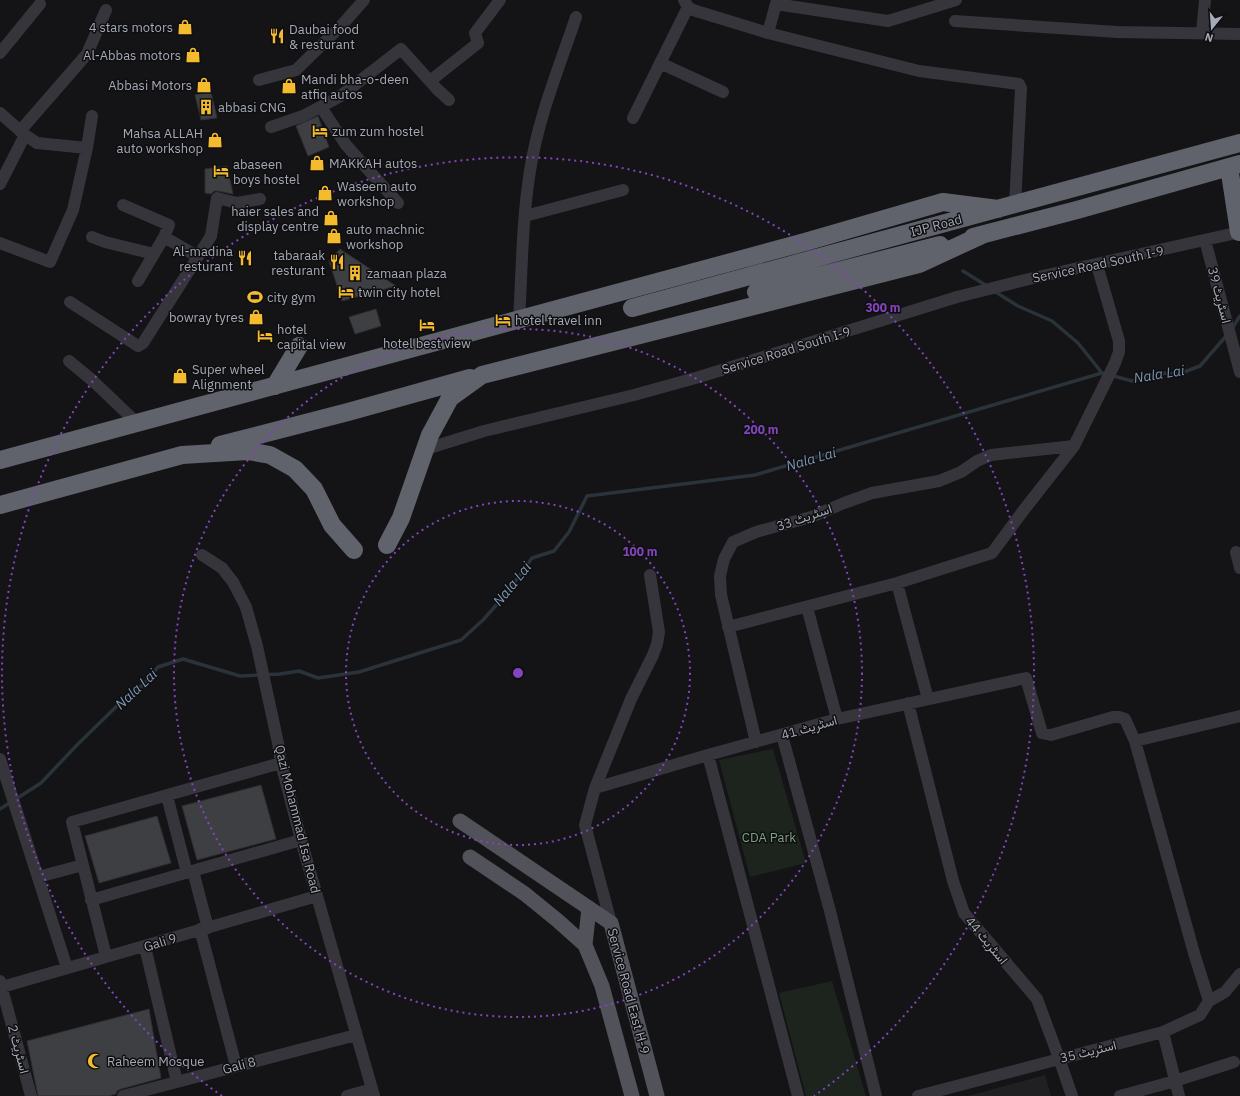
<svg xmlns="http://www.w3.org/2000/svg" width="1240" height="1096" viewBox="0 0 1240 1096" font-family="'IBM Plex Sans',Vazirmatn,sans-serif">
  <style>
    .built { fill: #202023 }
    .green { fill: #1c241d }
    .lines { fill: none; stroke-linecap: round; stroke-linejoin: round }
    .stream { stroke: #2a323a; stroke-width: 3.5 }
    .building { fill: #3e3f43; stroke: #2e2e32 }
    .minor { stroke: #35353b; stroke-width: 12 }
    .major { stroke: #51525a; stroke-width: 15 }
    .highway { stroke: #61636c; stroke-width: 18 }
    .ring { fill: none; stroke: #8345bd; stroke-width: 2; stroke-dasharray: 2 4 }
    .labels { text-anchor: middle; stroke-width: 3; stroke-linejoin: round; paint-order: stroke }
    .poi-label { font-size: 13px; fill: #a5aab6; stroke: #0f0f11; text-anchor: start }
    .street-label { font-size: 13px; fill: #a5aab6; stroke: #0f0f11 }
    .park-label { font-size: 13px; fill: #7ca280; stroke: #0f0f11 }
    .water-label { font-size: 14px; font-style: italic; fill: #7c96b2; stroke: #0f0f11 }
    .centre { fill: #8345bd; stroke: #0f0f11; stroke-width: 2 }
    .ring-label { font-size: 12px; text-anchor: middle; font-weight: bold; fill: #8345bd; stroke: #0f0f11; stroke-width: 3; stroke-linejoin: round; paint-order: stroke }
  </style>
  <rect width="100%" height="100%" fill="#141416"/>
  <path class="built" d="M 1045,1075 L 1051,1096 L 968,1096 Z"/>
  <path class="green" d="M 773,749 L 806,863 L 750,877 L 719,760 Z
    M 832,981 L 866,1096 L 806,1096 L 779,993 Z"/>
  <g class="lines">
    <path class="stream" d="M 963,271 L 987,286
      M 994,291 L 1018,306 L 1052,321 L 1078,343 L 1102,373
      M 1231,330 L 1240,316
      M 16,799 L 41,783 L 77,745 L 125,698 L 143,685 L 158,667 L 183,659 L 240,676 L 280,674 L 299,671 L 318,678 L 359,672 L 461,640 L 483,620 L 507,593 L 532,558 L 554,551 L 569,532 L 587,496 L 755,475 L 1102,373 L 1132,381 L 1159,373 L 1179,374 L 1200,366 L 1227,335
      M 0,809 L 11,802"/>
  </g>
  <path class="building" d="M 211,92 L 217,118 L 201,120 L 195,95 Z
    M 318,116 L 329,147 L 308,156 L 296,126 Z
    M 227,166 L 233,194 L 218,191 L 214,191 L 211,194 L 205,193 L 205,169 Z
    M 340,249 L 396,286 L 342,301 L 329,261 Z
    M 376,309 L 381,326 L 355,334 L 349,317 Z
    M 261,785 L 276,839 L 197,860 L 182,806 Z
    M 157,816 L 171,863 L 99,883 L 85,836 Z
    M 149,1009 L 161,1078 L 121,1089 L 117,1091 L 116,1094 L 109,1096 L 38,1096 L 27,1041 Z"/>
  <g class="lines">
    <path class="minor" d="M 684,0 L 688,7 L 693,10 L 768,33 L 919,71 L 1019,84 L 1021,88 L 1015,205
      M 776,4 L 888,21 L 956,0
      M 955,21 L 1117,32 L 1240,34
      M 768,33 L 777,0
      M 1202,33 L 1205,0
      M 0,53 L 40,4
      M 660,63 L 723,92
      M 259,80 L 296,70 L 341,26 L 364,0
      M 430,81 L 478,43 L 475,33 L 500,0
      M 321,107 L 346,145 L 398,203
      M 0,113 L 25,135 L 37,143 L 87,148
      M 633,118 L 688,7
      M 271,127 L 303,116 L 339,97 L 401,49 L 437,89 L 449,100
      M 20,131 L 87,54 L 106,10
      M 0,184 L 25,135
      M 123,205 L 169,225 L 164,237
      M 525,216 L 623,190
      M 92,237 L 105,242 L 154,254
      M 1205,240 L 1240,372
      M 0,243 L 50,262 L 73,210 L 87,148 L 92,116
      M 138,281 L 164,237 L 197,256
      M 70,302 L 138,346 L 143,343 L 211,236 L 217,198 L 237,203 L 260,199
      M 519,320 C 522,270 522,220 530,171 C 538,118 559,68 576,17
      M 69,361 L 92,380 L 137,423
      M 426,449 L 484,431 L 634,395 L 699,377 L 957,297 L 1029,279 L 1240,232
      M 1236,552 L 1240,568
      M 202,555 L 222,568 L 233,582 L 246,607 L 257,646 L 278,743 L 281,763 L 301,840 L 374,1096
      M 897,583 L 928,699
      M 807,607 L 837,719
      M 728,627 L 897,583 L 992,553 L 1023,511 L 1074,446 L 1115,363 L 1119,352 L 1119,341 L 1097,265
      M 908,703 L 953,881 L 964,913 L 1037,999 L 1059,1058 L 1072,1096
      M 782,735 L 830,911 L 876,1096
      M 1135,741 L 1240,716
      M 756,742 L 721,595 L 720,576 L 724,559 L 733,542 L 756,532 L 811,517 L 844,503 L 872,493 L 939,481 L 961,472 L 977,461 L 991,455 L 1074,446
      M 708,755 L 798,1096
      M 0,759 L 67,968
      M 595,788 L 708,755 L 837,719 L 1026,678 L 1042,733 L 1051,735 L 1113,717 L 1119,717 L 1125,719 L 1135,741 L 1194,953 L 1209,1001
      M 167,796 L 187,873
      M 193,871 L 208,928
      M 38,877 L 83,865
      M 91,900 L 301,840
      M 611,923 L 585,825 L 595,788 L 631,699 L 653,655 L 657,644 L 659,632 L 650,575
      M 200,929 L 236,1066
      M 145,947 L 177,1082
      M 106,956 L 72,822 L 281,763
      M 0,981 L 31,1096
      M 2,987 L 317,896
      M 1163,1032 L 1179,1096
      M 123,1096 L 356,1035
      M 347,1096 L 372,1089
      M 918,1096 L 1163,1032 L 1200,1015 L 1209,1001 L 1225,992 L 1240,974
      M 1120,1096 L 1175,1081 L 1234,1062"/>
    <path class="major" d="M 460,821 L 611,923 L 657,1096
      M 470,857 L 525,894 L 557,920 L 585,945 L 602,986 L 632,1096
      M 585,945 L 589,908"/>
    <path class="highway" d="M 1229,167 L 1239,232
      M 973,237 L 1077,210 L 1240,164
      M 756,292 L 940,245
      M 632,308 L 1240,143
      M 275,386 L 299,346
      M 220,445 L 348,412 L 470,378
      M 0,460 L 805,242 L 943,202 L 998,209
      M 0,505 L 182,455 L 248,451 L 270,455 L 295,469 L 314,489 L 332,525 L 354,550
      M 387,545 L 401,518 L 430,435 L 450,398 L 482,375 L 919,264 L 984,234"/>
  </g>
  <g class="ring">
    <circle cx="518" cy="673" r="172"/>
    <circle cx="518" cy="673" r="344"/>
    <path d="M222 1096A516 516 0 1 1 814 1096"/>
  </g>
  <defs>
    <g id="shop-bare" transform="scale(1.2)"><path d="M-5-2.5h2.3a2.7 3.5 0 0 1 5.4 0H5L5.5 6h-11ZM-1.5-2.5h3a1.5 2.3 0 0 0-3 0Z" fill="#f4bb2e" stroke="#0f0f11" stroke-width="2.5" paint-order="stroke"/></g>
    <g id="restaurant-bare" transform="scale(1.2)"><path d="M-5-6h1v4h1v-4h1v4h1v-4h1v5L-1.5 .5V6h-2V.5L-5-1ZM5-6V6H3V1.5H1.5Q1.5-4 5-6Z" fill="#f4bb2e" stroke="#0f0f11" stroke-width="2.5" paint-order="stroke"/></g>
    <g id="building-bare" transform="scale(1.2)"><path d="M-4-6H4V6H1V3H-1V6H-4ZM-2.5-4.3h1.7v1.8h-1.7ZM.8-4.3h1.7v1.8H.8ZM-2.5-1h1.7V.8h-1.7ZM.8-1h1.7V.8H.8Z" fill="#f4bb2e" stroke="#0f0f11" stroke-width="2.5" paint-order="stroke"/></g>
    <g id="hotel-bare" transform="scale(1.2)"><path d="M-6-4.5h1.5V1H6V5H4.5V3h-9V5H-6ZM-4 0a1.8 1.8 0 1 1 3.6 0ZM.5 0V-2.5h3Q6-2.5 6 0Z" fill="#f4bb2e" stroke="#0f0f11" stroke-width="2.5" paint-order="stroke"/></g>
    <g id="stadium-bare" transform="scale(1.2)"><path d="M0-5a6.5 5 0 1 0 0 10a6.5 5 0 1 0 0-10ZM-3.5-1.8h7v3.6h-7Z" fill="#f4bb2e" stroke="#0f0f11" stroke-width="2.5" paint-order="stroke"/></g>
    <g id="mosque-bare" transform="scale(1.2)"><path d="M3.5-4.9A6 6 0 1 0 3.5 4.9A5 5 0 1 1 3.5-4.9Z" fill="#f4bb2e" stroke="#0f0f11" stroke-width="2.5" paint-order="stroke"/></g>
  </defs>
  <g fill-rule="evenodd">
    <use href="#shop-bare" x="185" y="27"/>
    <use href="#restaurant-bare" x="277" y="36"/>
    <use href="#shop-bare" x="193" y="55"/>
    <use href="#shop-bare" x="204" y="85"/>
    <use href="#shop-bare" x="289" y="86"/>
    <use href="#building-bare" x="206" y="107"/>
    <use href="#hotel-bare" x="320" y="131"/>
    <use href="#shop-bare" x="215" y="140"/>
    <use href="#shop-bare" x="317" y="163"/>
    <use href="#hotel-bare" x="221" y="171"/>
    <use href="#shop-bare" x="325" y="193"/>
    <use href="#shop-bare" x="331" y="218"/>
    <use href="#shop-bare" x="334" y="236"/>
    <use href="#restaurant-bare" x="245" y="258"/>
    <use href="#restaurant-bare" x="337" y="262"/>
    <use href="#building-bare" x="355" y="273"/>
    <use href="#hotel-bare" x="346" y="292"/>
    <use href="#stadium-bare" x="255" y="297"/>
    <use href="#shop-bare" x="256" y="317"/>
    <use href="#hotel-bare" x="503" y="320"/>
    <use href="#hotel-bare" x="427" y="325"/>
    <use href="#hotel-bare" x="265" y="336"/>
    <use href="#shop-bare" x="180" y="376"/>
    <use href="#mosque-bare" x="95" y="1061"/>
  </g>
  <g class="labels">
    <g class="poi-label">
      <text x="173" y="32" text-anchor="end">4 stars motors</text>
      <text x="289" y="34">Daubai food<tspan x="289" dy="15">&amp; resturant</tspan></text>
      <text x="181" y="60" text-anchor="end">Al-Abbas motors</text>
      <text x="301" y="84">Mandi bha-o-deen<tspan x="301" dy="15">atfiq autos</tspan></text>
      <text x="192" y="90" text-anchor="end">Abbasi Motors</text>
      <text x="218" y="112">abbasi CNG</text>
      <text x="332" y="136">zum zum hostel</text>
      <text x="203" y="138" text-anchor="end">Mahsa ALLAH<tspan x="203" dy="15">auto workshop</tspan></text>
      <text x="329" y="168">MAKKAH autos</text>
      <text x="233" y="169">abaseen<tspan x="233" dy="15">boys hostel</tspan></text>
      <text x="337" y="191">Waseem auto<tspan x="337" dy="15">workshop</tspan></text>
      <text x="319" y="216" text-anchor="end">haier sales and<tspan x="319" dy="15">display centre</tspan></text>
      <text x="346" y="234">auto machnic<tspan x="346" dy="15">workshop</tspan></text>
      <text x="233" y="256" text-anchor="end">Al-madina<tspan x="233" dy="15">resturant</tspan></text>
      <text x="325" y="260" text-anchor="end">tabaraak<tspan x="325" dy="15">resturant</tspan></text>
      <text x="367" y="278">zamaan plaza</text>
      <text x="358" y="297">twin city hotel</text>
      <text x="267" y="302">city gym</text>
      <text x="244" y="322" text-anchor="end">bowray tyres</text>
      <text x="515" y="325">hotel travel inn</text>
      <text x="277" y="334">hotel<tspan x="277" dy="15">capital view</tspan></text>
      <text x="427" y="348" text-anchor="middle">hotel best view</text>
      <text x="192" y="374">Super wheel<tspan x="192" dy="15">Alignment</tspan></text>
      <text x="107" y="1066">Raheem Mosque</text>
    </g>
    <g class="street-label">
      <text transform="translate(936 225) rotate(-15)" y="5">IJP Road</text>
      <text transform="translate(1098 264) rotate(-12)" y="5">Service Road South I-9</text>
      <text transform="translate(1220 295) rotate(75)" y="5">اسٹریٹ 39</text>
      <text transform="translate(786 350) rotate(-17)" y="5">Service Road South I-9</text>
      <text transform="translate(804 517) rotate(-19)" y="5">اسٹریٹ 33</text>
      <text transform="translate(809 727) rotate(-16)" y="5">اسٹریٹ 41</text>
      <text transform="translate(298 819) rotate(76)" y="5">Qazi Mohammad Isa Road</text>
      <text transform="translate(987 940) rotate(50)" y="5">اسٹریٹ 44</text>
      <text transform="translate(160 942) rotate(-17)" y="5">Gali 9</text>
      <text transform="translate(629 991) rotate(75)" y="5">Service Road East H-9</text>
      <text transform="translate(19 1049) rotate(75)" y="5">اسٹریٹ 2</text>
      <text transform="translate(1088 1051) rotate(-14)" y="5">اسٹریٹ 35</text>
      <text transform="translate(239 1065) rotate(-15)" y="5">Gali 8</text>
    </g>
    <g class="park-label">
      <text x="769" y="842">CDA Park</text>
    </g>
    <g class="water-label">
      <text transform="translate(1159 374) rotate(-9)" y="5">Nala Lai</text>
      <text transform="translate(811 459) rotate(-16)" y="5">Nala Lai</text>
      <text transform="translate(512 584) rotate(-51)" y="5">Nala Lai</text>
      <text transform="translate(136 689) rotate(-43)" y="5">Nala Lai</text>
    </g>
  </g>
  <circle cx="518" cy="673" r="6" class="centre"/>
  <g class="ring-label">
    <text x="883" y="312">300 m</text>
    <text x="761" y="434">200 m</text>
    <text x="640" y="556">100 m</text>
  </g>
  <g transform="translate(1212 28) rotate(197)" stroke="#0f0f11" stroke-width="3" paint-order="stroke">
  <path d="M0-3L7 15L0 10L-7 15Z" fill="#a5aab6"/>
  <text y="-6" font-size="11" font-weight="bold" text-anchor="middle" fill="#a5aab6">N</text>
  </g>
</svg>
